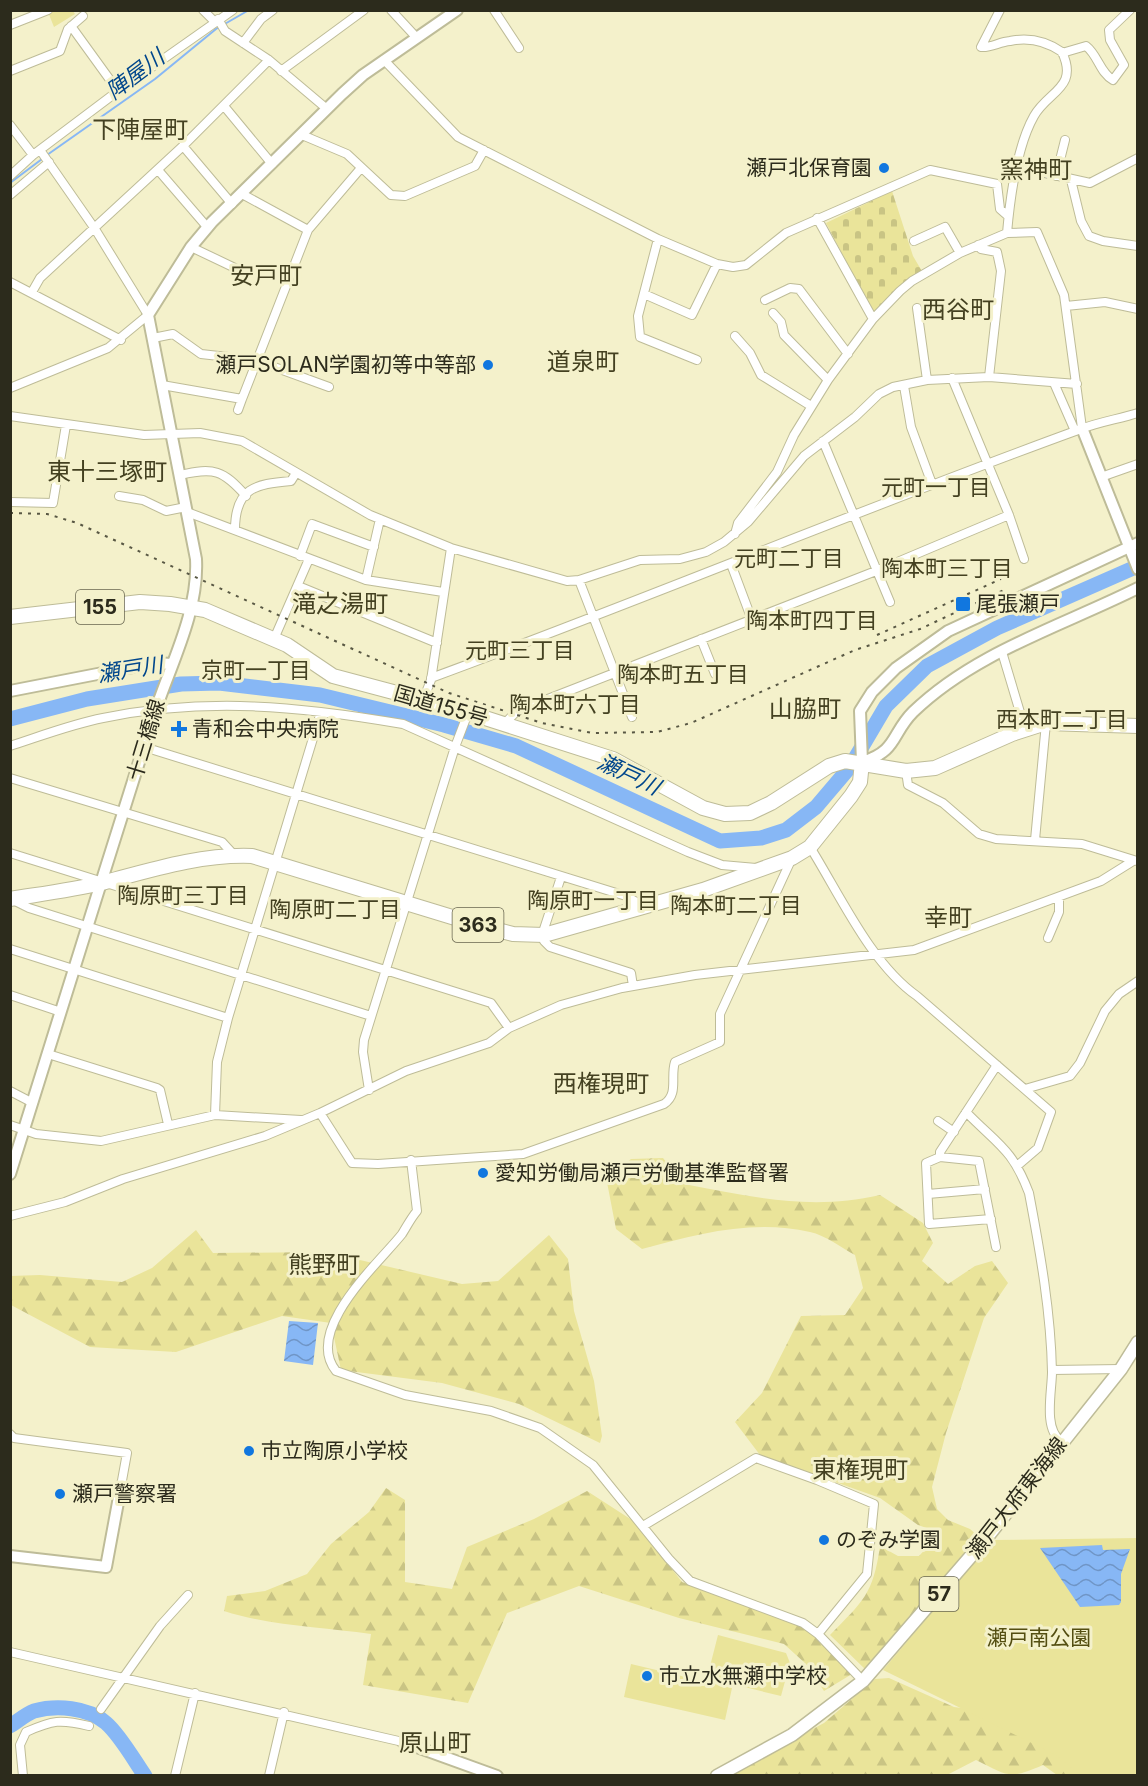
<svg xmlns="http://www.w3.org/2000/svg" width="1148" height="1786" viewBox="0 0 1148 1786" font-family="Inter,'Noto Sans JP',sans-serif">
  <style>
    .forest { fill: url(#forest-firs) }
    .cemetery { fill: url(#cemetery-stones) }
    .park { fill: #eae49a }
    .water { fill: url(#water-waves) }
    .lines { fill: none; stroke-linecap: round; stroke-linejoin: round }
    .stream { stroke: #87b7f5; stroke-width: 2 }
    .river { stroke: #87b7f5; stroke-width: 15 }
    .minor-casing { stroke: #bebc98; stroke-width: 10 }
    .tertiary-casing { stroke: #bebc98; stroke-width: 14 }
    .secondary-casing { stroke: #bebc98; stroke-width: 14 }
    .primary-casing { stroke: #bebc98; stroke-width: 15 }
    .trunk-casing { stroke: #bebc98; stroke-width: 16 }
    .minor { stroke: #fff; stroke-width: 8 }
    .tertiary { stroke: #fff; stroke-width: 10 }
    .secondary { stroke: #fff; stroke-width: 10 }
    .primary { stroke: #fff; stroke-width: 12 }
    .trunk { stroke: #fff; stroke-width: 14 }
    .rail { stroke: #595844; stroke-width: 2; stroke-dasharray: 3 6; stroke-linecap: butt }
    .poi-dot { fill: #1177df; stroke: #f4f1cb; stroke-width: 2 }
    .labels { text-anchor: middle; stroke-width: 6; stroke-linejoin: round; paint-order: stroke }
    .shield { fill: #f4f1cb; stroke: #686650; stroke-width: 1.5 }
    .shield-label { font-size: 20px; font-weight: bold; fill: #2c2b1c }
    .poi-label { font-size: 21px; fill: #2c2b1c; stroke: #f4f1cb; text-anchor: start }
    .street-label { font-size: 21px; fill: #2c2b1c; stroke: #f4f1cb }
    .park-label { font-size: 21px; fill: #544e11; stroke: #f4f1cb }
    .water-label { font-size: 22px; font-style: italic; fill: #00468c; stroke: #f4f1cb }
    .neighbourhood-label { font-size: 22px; fill: #444121; stroke: #f4f1cb }
    .quarter-label { font-size: 24px; fill: #444121; stroke: #f4f1cb }
  </style>
  <defs>
    <pattern id="forest-firs" width="22" height="20" patternUnits="userSpaceOnUse" patternTransform="scale(1.5)"><rect width="22" height="20" fill="#eae49a"/><path d="M5 1l3.5 6h-7zM16 11l3.5 6h-7z" fill="#c9c484"/></pattern>
    <pattern id="cemetery-stones" width="16" height="16" patternUnits="userSpaceOnUse" patternTransform="scale(1.5)"><rect width="16" height="16" fill="#eae49a"/><path d="M2 7V4a2 2 0 0 1 4 0v3zM10 15v-3a2 2 0 0 1 4 0v3z" fill="#c9c484"/></pattern>
    <pattern id="water-waves" width="16" height="10" patternUnits="userSpaceOnUse" patternTransform="scale(1.5)"><rect width="16" height="10" fill="#87b7f5"/><path d="M0 5q4-4 8 0t8 0" fill="none" stroke="#6f95c6"/></pattern>
  </defs>
  <rect width="100%" height="100%" fill="#f4f1cb"/>
  <path class="forest" d="M 663,1158 L 684,1184 C 752,1197 811,1211 880,1195 L 923,1223 L 933,1243 L 922,1261 L 948,1284 L 975,1266 L 992,1261 L 1008,1283 L 984,1318 L 946,1433 L 932,1487 L 937,1509 L 948,1520 L 970,1529 L 978,1536 L 867,1671 L 830,1635 C 863,1601 873,1595 880,1546 L 898,1556 L 919,1556 L 933,1541 L 926,1534 L 935,1531 L 918,1525 L 880,1498 L 760,1455 L 735,1422 L 762,1393 L 801,1316 L 845,1315 L 863,1288 L 855,1255 C 842,1248 825,1235 810,1232 C 753,1219 697,1234 642,1249 L 616,1229 L 606,1177 L 631,1159 Z
    M 196,1230 L 213,1253 L 326,1252 L 462,1284 L 498,1281 L 549,1235 L 568,1259 L 574,1311 L 594,1381 L 602,1436 L 600,1443 L 519,1404 L 442,1383 L 341,1370 L 331,1323 L 282,1316 L 176,1352 L 90,1347 L 11,1305 L 10,1276 L 40,1275 L 122,1282 L 152,1268 Z
    M 386,1488 L 405,1500 L 405,1582 L 452,1589 L 467,1547 L 534,1519 L 587,1491 L 635,1522 L 682,1582 L 812,1630 L 852,1674 L 824,1691 L 806,1664 L 784,1644 L 679,1618 L 579,1586 L 507,1613 L 468,1703 L 363,1685 L 371,1634 C 322,1627 271,1626 224,1611 L 227,1596 L 265,1591 L 307,1574 L 331,1544 L 369,1512 Z
    M 889,1678 L 954,1707 L 1048,1720 L 1128,1775 L 1057,1775 L 1043,1765 C 1009,1780 1008,1776 976,1760 L 947,1775 L 725,1776 L 824,1723 L 875,1679 Z"/>
  <path class="cemetery" d="M 892,191 L 913,256 L 923,273 L 874,314 L 826,223 Z"/>
  <path class="park" d="M 52,11 L 73,11 L 75,14 L 54,27 L 48,12 Z
    M 1137,1538 L 1137,1775 L 1080,1775 L 1056,1755 L 883,1670 L 993,1540 Z
    M 718,1635 L 786,1653 L 790,1663 L 781,1696 L 707,1678 Z
    M 631,1664 L 732,1688 L 725,1720 L 624,1697 Z"/>
  <path class="water" d="M 289,1321 L 318,1323 L 313,1365 L 284,1361 Z
    M 1102,1545 L 1103,1550 L 1130,1549 L 1121,1574 L 1121,1602 L 1119,1605 L 1080,1607 L 1040,1548 Z"/>
  <g class="lines">
    <path class="stream" d="M 47,155 L 155,79 L 216,29 L 249,10
      M 10,183 L 42,159"/>
    <path class="river" d="M 10,719 L 87,699 L 181,684 L 219,683 L 320,695 L 444,725 L 516,746 L 720,841 L 761,838 L 786,830 L 816,807 L 850,767 L 886,706 L 927,666 L 997,628 L 1138,566
      M 10,1726 C 18,1721 26,1714 34,1711 C 56,1705 88,1707 106,1723 C 120,1735 134,1760 145,1776"/>
    <g class="minor-casing">
      <path id="minor" d="M 203,10 L 214,21
        M 391,10 L 416,37
        M 494,10 L 519,48
        M 1000,10 L 981,47 C 991,48 999,42 1010,41 C 1029,37 1046,41 1062,52 C 1079,88 1048,91 1034,116 C 1017,146 1010,199 1007,233
        M 218,19 L 225,31 L 269,60 L 327,109
        M 10,25 L 48,10
        M 71,26 L 118,91
        M 243,43 L 261,19 L 273,10
        M 1062,53 L 1086,46 C 1098,55 1100,73 1113,80 L 1124,65 L 1110,40 L 1109,30 L 1130,10
        M 384,60 L 458,137 L 658,239 L 717,264 L 733,267 L 746,265 L 786,233 L 930,170 L 997,184 L 1000,209 L 1008,216
        M 10,71 L 60,51 L 68,29 L 83,16
        M 281,71 L 364,10
        M 224,106 L 272,164
        M 10,125 L 33,155
        M 302,135 L 347,154 L 391,195 L 405,196 L 475,166 L 484,150
        M 183,146 L 232,204
        M 1018,167 L 1090,183 L 1138,158
        M 158,170 L 208,228
        M 10,176 L 33,155 L 118,91 L 233,10
        M 1056,176 L 1065,140
        M 1071,180 L 1081,221 L 1089,236 L 1103,241 L 1138,246
        M 242,194 L 308,230
        M 10,195 L 49,162
        M 817,218 L 873,319
        M 658,239 L 638,316 L 640,337 L 697,360
        M 914,241 L 945,227 L 960,253
        M 978,245 L 981,249 L 997,252 L 1001,271 L 989,377
        M 191,247 L 235,268
        M 10,282 L 121,340
        M 32,292 L 40,278 L 183,146 L 269,60
        M 644,294 L 692,315 L 717,264
        M 765,300 L 790,288 L 799,289 L 848,354
        M 1066,306 L 1105,302 L 1138,309
        M 917,308 L 927,380
        M 773,313 L 781,322 L 784,335 L 828,380
        M 735,336 L 750,353 L 761,375 L 811,406
        M 153,338 L 173,334 L 201,354 L 255,360 L 329,387
        M 952,378 L 1009,515 L 1024,559
        M 1054,383 L 1075,431
        M 162,385 L 242,399 L 308,230 L 361,168
        M 904,386 L 911,427 L 932,484
        M 10,388 L 108,348 L 148,315 L 95,229 L 40,150
        M 238,410 L 242,399
        M 10,416 L 144,435 L 200,433 L 242,441 L 370,515 L 451,548 L 567,581 L 579,580 L 640,560 L 680,559 L 706,552 L 724,542 L 748,522 L 804,456 L 855,417 L 879,394 L 893,387 L 927,380 L 989,377 L 1077,384
        M 823,441 L 890,602
        M 180,475 C 214,467 223,470 246,496
        M 1101,477 L 1138,464
        M 119,496 L 143,500 L 166,511 L 186,507
        M 10,502 L 53,503 L 66,425
        M 187,512 L 366,580 L 443,592
        M 235,530 C 235,488 255,484 291,481 L 296,473
        M 735,534 L 738,523 L 777,472 L 794,435 L 828,380 L 873,319 L 900,291 L 912,281 L 960,253 L 1007,233 L 1037,232 L 1064,295 L 1082,428
        M 300,556 L 312,524 L 374,547
        M 731,564 L 752,620
        M 366,580 L 380,519
        M 579,580 L 632,717
        M 298,586 L 437,643
        M 274,639 L 309,559
        M 701,639 L 715,674
        M 1002,652 L 1025,729
        M 431,678 C 649,598 863,508 1081,429 C 1099,422 1119,419 1138,413
        M 421,699 L 425,695 L 431,680 L 451,548
        M 504,724 L 517,711 L 876,571 L 1009,515
        M 10,746 C 41,736 72,724 103,718 C 207,697 299,706 403,724 L 688,852 L 722,865 L 756,868
        M 144,747 L 626,896 L 645,907
        M 906,771 L 908,785 L 943,803 L 979,834 L 996,839 L 1082,844 L 1137,861
        M 10,778 L 222,842 L 234,855
        M 1035,840 L 1046,723
        M 810,847 C 840,895 871,964 917,996 L 1051,1112 L 1038,1148 L 1017,1166
        M 10,853 L 491,1003 L 509,1028
        M 561,877 L 544,929 L 544,941 L 550,947 L 631,973 L 633,986
        M 13,900 L 29,908 L 371,1016
        M 1048,938 L 1059,912 L 1059,897
        M 10,949 L 228,1018
        M 10,995 L 61,1012
        M 48,1054 L 157,1088 L 160,1090 L 168,1124
        M 1025,1089 L 1070,1076 L 1080,1063 L 1105,1011 L 1119,994 L 1138,981
        M 369,1090 L 363,1052 L 364,1040 L 455,747 L 468,713
        M 10,1091 L 33,1103
        M 966,1112 C 997,1144 1012,1148 1029,1193 C 1040,1251 1051,1313 1052,1372 C 1052,1391 1043,1429 1061,1441
        M 320,1113 L 352,1163 L 378,1164 L 523,1154 L 664,1104 C 679,1094 670,1077 675,1062 L 720,1042 L 720,1014 L 792,858
        M 215,1115 L 217,1062 L 228,1018 L 321,712
        M 938,1121 L 954,1132
        M 10,1125 L 36,1134 L 101,1141 L 215,1115 L 301,1120
        M 940,1157 L 940,1152 L 997,1065
        M 411,1160 L 417,1211 C 411,1218 407,1226 402,1234 C 379,1263 303,1330 336,1371 L 405,1395 L 491,1411 L 540,1428 L 593,1465 L 669,1559 L 690,1581 L 803,1623 L 818,1634 L 863,1681
        M 928,1194 L 985,1189
        M 10,1216 L 65,1202 L 123,1179 L 265,1136 L 320,1113 L 406,1071 L 489,1043 L 509,1028 L 561,1005 L 622,988 L 695,975 L 914,950 L 1101,881 L 1133,861
        M 991,1219 L 929,1224 L 926,1163 L 940,1157 L 979,1161 L 996,1247
        M 1052,1370 L 1121,1369
        M 10,1434 L 14,1438 L 127,1453 L 121,1486
        M 643,1526 L 756,1458 L 817,1480 L 874,1504 L 867,1574 L 818,1634
        M 10,1652 L 403,1742
        M 101,1709 L 160,1626 L 188,1595
        M 23,1776 L 20,1745 L 26,1732 C 53,1720 60,1719 89,1726
        M 175,1776 L 195,1693
        M 269,1776 L 284,1712"/>
    </g>
    <g class="tertiary-casing">
      <path id="tertiary" d="M 1082,428 L 1138,569
        M 10,691 L 154,663 L 172,664
        M 10,1174 C 56,1024 104,874 151,724 C 167,671 199,615 196,559 L 148,315 L 191,247 L 212,222 L 342,94 L 363,75 L 457,10
        M 10,1556 L 106,1567 L 121,1486
        M 403,1742 L 497,1776"/>
    </g>
    <g class="secondary-casing">
      <path id="secondary" d="M 1138,543 L 948,631 L 896,668 L 872,692 L 860,711 L 862,762 C 898,751 891,734 913,712 C 975,652 1062,626 1138,588"/>
    </g>
    <g class="primary-casing">
      <path id="primary" d="M 717,1776 L 792,1735 L 863,1681 L 984,1541 L 1121,1369 L 1138,1342"/>
    </g>
    <g class="trunk-casing">
      <path id="trunk" d="M 10,617 L 140,602 L 170,604 L 205,610 L 287,645 L 333,676 L 457,709 L 613,759 L 703,808 L 725,814 L 750,813 L 771,803 L 829,766 L 845,761 L 906,771 L 935,768 L 1012,734 L 1046,723 L 1138,726
        M 10,899 C 41,894 72,890 102,883 C 151,870 201,854 252,856 L 475,924 L 513,934 L 544,935 L 703,890 L 792,858 L 810,847 L 851,796 L 860,782 L 862,762"/>
    </g>
    <use href="#minor" class="minor"/>
    <use href="#tertiary" class="tertiary"/>
    <use href="#secondary" class="secondary"/>
    <use href="#primary" class="primary"/>
    <use href="#trunk" class="trunk"/>
    <path class="rail" d="M 10,513 L 47,514 L 77,523 L 449,693 L 542,723 L 592,733 L 657,732 L 691,723 L 855,650 L 920,629 L 1006,589
      M 877,635 L 1001,579"/>
  </g>
  <g class="poi-dot">
    <circle cx="884" cy="168" r="6"/>
    <circle cx="488" cy="365" r="6"/>
    <rect x="955" y="596" width="16" height="16" rx="3"/>
    <path d="M176 720h6v6h6v6h-6v6h-6v-6h-6v-6h6z"/>
    <circle cx="483" cy="1173" r="6"/>
    <circle cx="249" cy="1451" r="6"/>
    <circle cx="60" cy="1494" r="6"/>
    <circle cx="824" cy="1540" r="6"/>
    <circle cx="647" cy="1676" r="6"/>
  </g>
  <g class="labels">
    <g class="shield">
      <rect x="76" y="590" width="48" height="34" rx="4.5"/>
      <rect x="452.5" y="908" width="51" height="34" rx="4.5"/>
      <rect x="919.5" y="1577" width="39" height="34" rx="4.5"/>
    </g>
    <g class="shield-label">
      <text x="100" y="614">155</text>
      <text x="478" y="932">363</text>
      <text x="939" y="1601">57</text>
    </g>
    <g class="poi-label">
      <text x="872" y="175" text-anchor="end">瀬戸北保育園</text>
      <text x="476" y="372" text-anchor="end">瀬戸SOLAN学園初等中等部</text>
      <text x="976" y="611">尾張瀬戸</text>
      <text x="192" y="736">青和会中央病院</text>
      <text x="495" y="1180">愛知労働局瀬戸労働基準監督署</text>
      <text x="261" y="1458">市立陶原小学校</text>
      <text x="72" y="1501">瀬戸警察署</text>
      <text x="836" y="1547">のぞみ学園</text>
      <text x="659" y="1683">市立水無瀬中学校</text>
    </g>
    <g class="street-label">
      <text transform="translate(441 706) rotate(16)" y="7">国道155号</text>
      <text transform="translate(146 740) rotate(-73)" y="7">十三橋線</text>
      <text transform="translate(1017 1498) rotate(-52)" y="7">瀬戸大府東海線</text>
    </g>
    <g class="park-label">
      <text x="1039" y="1645">瀬戸南公園</text>
    </g>
    <g class="water-label">
      <text transform="translate(135 74) rotate(-37)" y="8">陣屋川</text>
      <text transform="translate(130 669) rotate(-9)" y="8">瀬戸川</text>
      <text transform="translate(629 774) rotate(25)" y="8">瀬戸川</text>
    </g>
    <g class="neighbourhood-label">
      <text x="936" y="495">元町一丁目</text>
      <text x="789" y="566">元町二丁目</text>
      <text x="947" y="576">陶本町三丁目</text>
      <text x="812" y="628">陶本町四丁目</text>
      <text x="520" y="658">元町三丁目</text>
      <text x="256" y="678">京町一丁目</text>
      <text x="683" y="682">陶本町五丁目</text>
      <text x="575" y="712">陶本町六丁目</text>
      <text x="1062" y="727">西本町二丁目</text>
      <text x="183" y="903">陶原町三丁目</text>
      <text x="593" y="908">陶原町一丁目</text>
      <text x="736" y="913">陶本町二丁目</text>
      <text x="335" y="917">陶原町二丁目</text>
    </g>
    <g class="quarter-label">
      <text x="140" y="138">下陣屋町</text>
      <text x="1036" y="178">窯神町</text>
      <text x="266" y="284">安戸町</text>
      <text x="958" y="318">西谷町</text>
      <text x="583" y="370">道泉町</text>
      <text x="107" y="480">東十三塚町</text>
      <text x="340" y="612">滝之湯町</text>
      <text x="805" y="717">山脇町</text>
      <text x="948" y="926">幸町</text>
      <text x="601" y="1092">西権現町</text>
      <text x="324" y="1273">熊野町</text>
      <text x="860" y="1478">東権現町</text>
      <text x="435" y="1751">原山町</text>
    </g>
  </g>
  <rect width="1148" height="1786" fill="none" stroke="#2c2b1c" stroke-width="24"/>
</svg>
